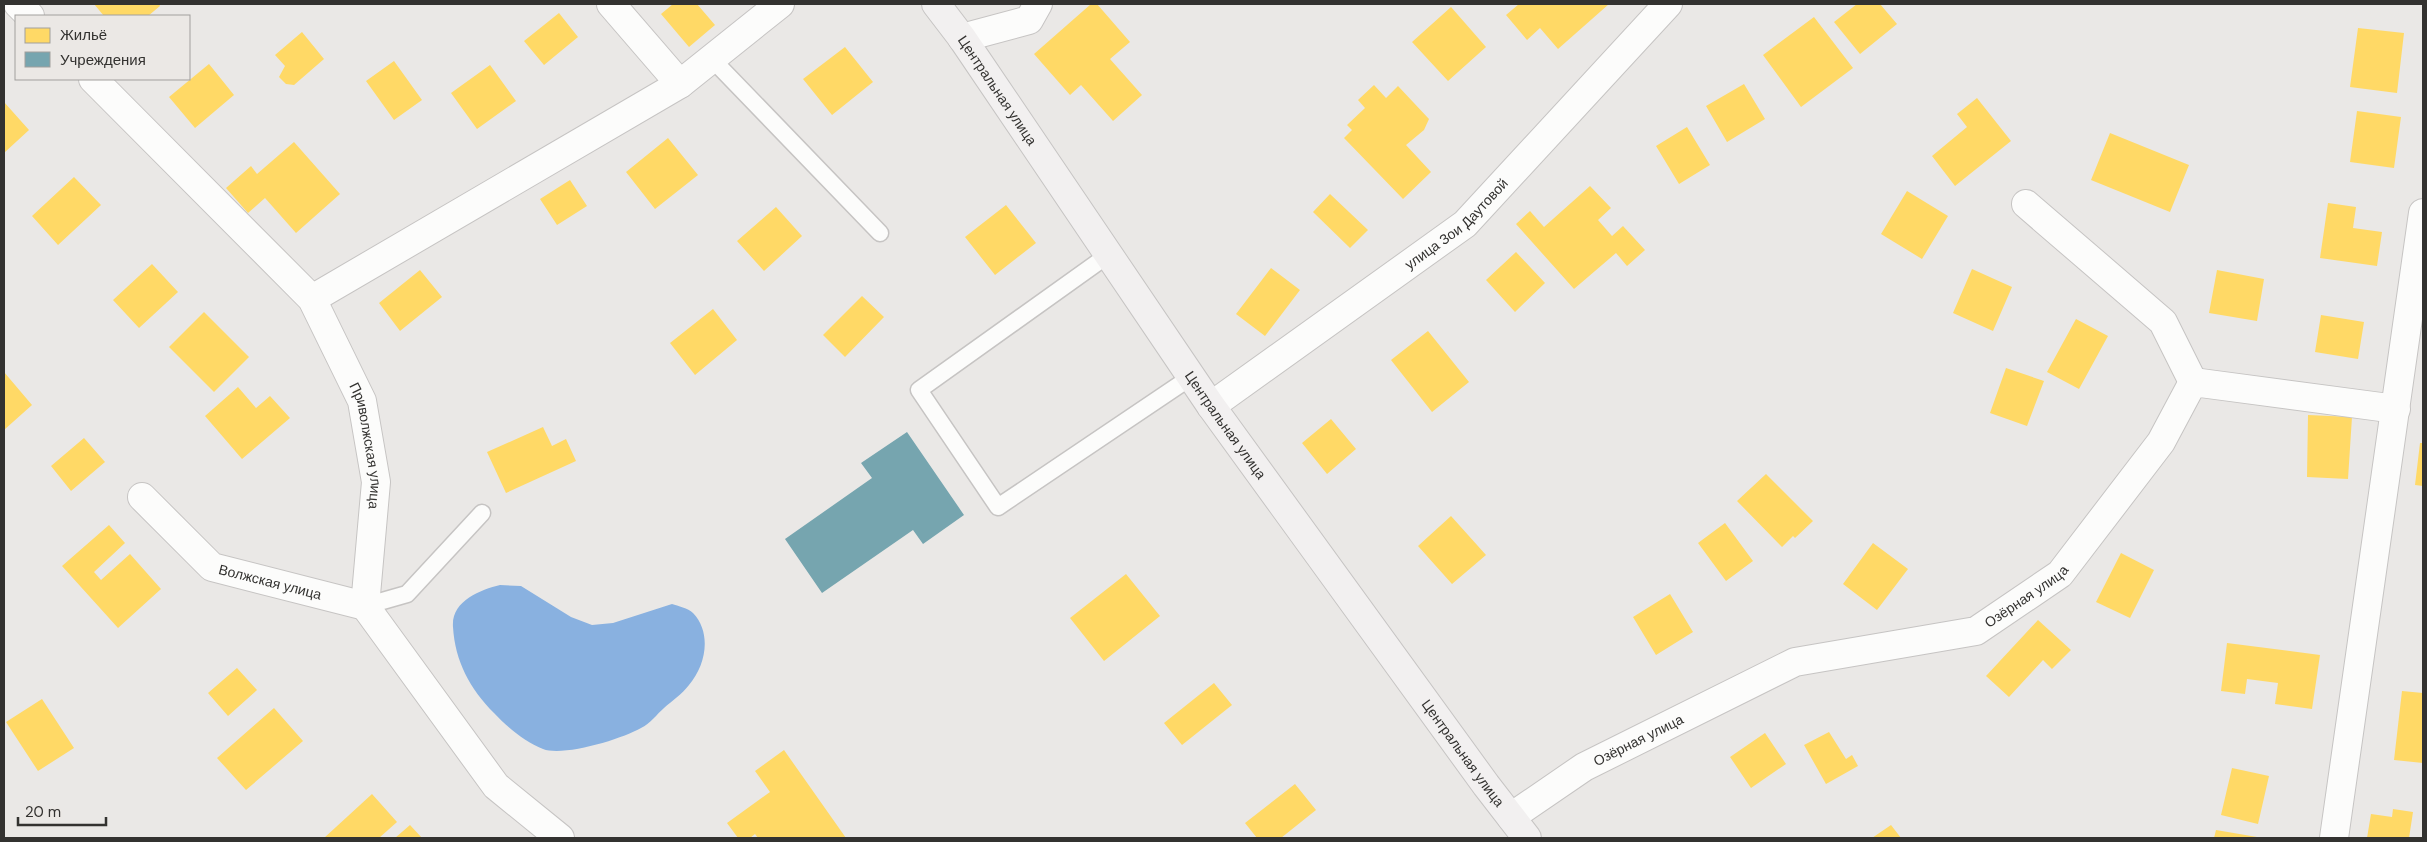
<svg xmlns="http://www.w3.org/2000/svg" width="2427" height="842" viewBox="0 0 2427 842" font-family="'DM Sans',sans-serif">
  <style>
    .water { fill: #89b1e0 }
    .homes { fill: #ffd966 }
    .public { fill: #76a5af }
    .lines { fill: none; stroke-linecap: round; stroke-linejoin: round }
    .lane-casing { stroke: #c6c4c3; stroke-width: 19 }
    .street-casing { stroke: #c6c4c3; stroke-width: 30 }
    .secondary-casing { stroke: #c6c4c3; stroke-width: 30 }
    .lane { stroke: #fcfcfb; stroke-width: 16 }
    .street { stroke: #fcfcfb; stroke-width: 28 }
    .secondary { stroke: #f2f0f0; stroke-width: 28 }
    .labels { text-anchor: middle; stroke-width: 5; stroke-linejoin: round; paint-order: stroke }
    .street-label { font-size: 14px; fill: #333230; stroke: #ebe8e5 }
  </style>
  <rect width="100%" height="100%" fill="#eae8e6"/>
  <path class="water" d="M 500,585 L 521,586 L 571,617 L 592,625 L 613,623 L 672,604 C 678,606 688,608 693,613 C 712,633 706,665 689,685 C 682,694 672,701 664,708 C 657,714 650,724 641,728 C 622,739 563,757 543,749 C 525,742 507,727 494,713 C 470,689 455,661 453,627 C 451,601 480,590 500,585 Z"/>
  <path class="homes" d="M 94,4 L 159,4 L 160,6 L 148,16 L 104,16 Z
    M 673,4 L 697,4 L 715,25 L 689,47 L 661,14 Z
    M 1091,4 L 1097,4 L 1130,42 L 1110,59 L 1142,95 L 1113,121 L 1081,85 L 1070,95 L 1034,54 Z
    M 1519,4 L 1609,4 L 1558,49 L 1540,28 L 1527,40 L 1506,15 Z
    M 1857,4 L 1880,4 L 1897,24 L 1860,54 L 1834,22 Z
    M 1451,7 L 1486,47 L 1448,81 L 1412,42 Z
    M 559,13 L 578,37 L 544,65 L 524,41 Z
    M 1814,17 L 1853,68 L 1801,107 L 1763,55 Z
    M 2358,28 L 2404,33 L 2397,93 L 2350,87 Z
    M 302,32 L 324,59 L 294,85 L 286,84 L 279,77 L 285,66 L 275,55 Z
    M 845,47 L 873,82 L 832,115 L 803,79 Z
    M 394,61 L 422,100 L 394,120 L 366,81 Z
    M 209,64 L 234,95 L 195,128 L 169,97 Z
    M 490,65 L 516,101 L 477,129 L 451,93 Z
    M 1744,84 L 1765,119 L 1727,142 L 1706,106 Z
    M 1374,85 L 1386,98 L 1398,86 L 1429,119 L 1424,130 L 1406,145 L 1431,172 L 1403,199 L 1344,138 L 1352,130 L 1347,125 L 1365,108 L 1358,100 Z
    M 1977,98 L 2011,141 L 1955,186 L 1932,156 L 1967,127 L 1957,114 Z
    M 4,102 L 29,130 L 4,153 Z
    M 2357,111 L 2401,117 L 2394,168 L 2350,162 Z
    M 1687,127 L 1710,165 L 1679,184 L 1656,146 Z
    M 2110,133 L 2189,165 L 2170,212 L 2091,180 Z
    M 668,138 L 698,175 L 655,209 L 626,172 Z
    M 294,142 L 340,194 L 296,233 L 265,198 L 248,213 L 226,188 L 251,166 L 257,174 Z
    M 74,177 L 101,205 L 58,245 L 32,216 Z
    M 570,180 L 587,206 L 557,225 L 540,199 Z
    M 1590,186 L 1611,208 L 1598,220 L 1612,236 L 1623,226 L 1645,250 L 1627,266 L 1616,253 L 1574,289 L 1516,224 L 1530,211 L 1544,227 Z
    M 1907,191 L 1948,216 L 1922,259 L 1881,234 Z
    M 1330,194 L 1368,230 L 1350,248 L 1313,212 Z
    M 2328,203 L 2356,207 L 2353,228 L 2382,232 L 2377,266 L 2320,258 Z
    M 1006,205 L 1036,243 L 995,275 L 965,237 Z
    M 776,207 L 802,236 L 764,271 L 737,241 Z
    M 1516,252 L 1545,283 L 1515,312 L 1486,280 Z
    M 152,264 L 178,292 L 139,328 L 113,300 Z
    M 1271,268 L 1300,290 L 1265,336 L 1236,314 Z
    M 1972,269 L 2012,287 L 1993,331 L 1953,313 Z
    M 420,270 L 442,297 L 400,331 L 379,303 Z
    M 2217,270 L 2264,279 L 2257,321 L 2209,313 Z
    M 862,296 L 884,317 L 845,357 L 823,335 Z
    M 713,309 L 737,340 L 695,375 L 670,343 Z
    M 204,312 L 249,357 L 214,392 L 169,347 Z
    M 2321,315 L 2364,322 L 2358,359 L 2315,352 Z
    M 2076,319 L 2108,336 L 2079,389 L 2047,372 Z
    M 1428,331 L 1469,382 L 1432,412 L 1391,360 Z
    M 2006,368 L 2044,381 L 2027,426 L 1990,413 Z
    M 4,372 L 32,405 L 4,430 Z
    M 238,387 L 256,408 L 270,396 L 290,418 L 242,459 L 205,416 Z
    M 2308,415 L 2352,417 L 2348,479 L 2307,477 Z
    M 1331,419 L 1356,449 L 1327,474 L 1302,443 Z
    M 543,427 L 552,446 L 566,439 L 576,461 L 506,493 L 487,452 Z
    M 84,438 L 105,462 L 71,491 L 51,466 Z
    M 2420,443 L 2423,443 L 2423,486 L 2415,485 Z
    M 1766,474 L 1813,521 L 1795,538 L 1793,536 L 1782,547 L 1737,501 Z
    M 1451,516 L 1486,555 L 1452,584 L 1418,546 Z
    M 1725,523 L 1753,561 L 1726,581 L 1698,543 Z
    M 109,525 L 125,543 L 94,572 L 101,580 L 130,554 L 161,589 L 118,628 L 62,566 Z
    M 1873,543 L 1908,569 L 1877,610 L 1843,584 Z
    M 2121,553 L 2154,570 L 2130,618 L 2096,602 Z
    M 1126,574 L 1160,616 L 1104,661 L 1070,618 Z
    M 1670,594 L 1693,632 L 1656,655 L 1633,617 Z
    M 2038,620 L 2071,650 L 2052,669 L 2043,660 L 2009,697 L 1986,676 Z
    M 2227,643 L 2320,655 L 2312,709 L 2275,704 L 2278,683 L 2247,679 L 2245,694 L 2221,691 Z
    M 237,668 L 257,690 L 228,716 L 208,693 Z
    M 1214,683 L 1232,705 L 1182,745 L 1164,723 Z
    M 2402,691 L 2423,693 L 2423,763 L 2394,760 Z
    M 42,699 L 74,748 L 38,771 L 6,722 Z
    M 274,708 L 303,741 L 246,790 L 217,758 Z
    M 1829,732 L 1846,759 L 1852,755 L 1858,766 L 1826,784 L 1804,745 Z
    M 1765,733 L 1786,764 L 1751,788 L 1730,757 Z
    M 784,750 L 846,838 L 758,838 L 755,834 L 750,838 L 738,838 L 727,823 L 770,792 L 755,771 Z
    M 2232,768 L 2269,776 L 2258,824 L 2221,815 Z
    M 1295,784 L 1316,810 L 1281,838 L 1257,838 L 1245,823 Z
    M 372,794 L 397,822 L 379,838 L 324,838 Z
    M 2393,809 L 2413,812 L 2409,838 L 2367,838 L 2371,814 L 2392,817 Z
    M 410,825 L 422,838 L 395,838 Z
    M 1891,825 L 1901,838 L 1872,838 Z
    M 2216,830 L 2257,837 L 2257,838 L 2214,838 Z"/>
  <path class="public" d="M 907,432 L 964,515 L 923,544 L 913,530 L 822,593 L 785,539 L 872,478 L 861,463 Z"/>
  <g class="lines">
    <g class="lane-casing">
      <path id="lane" d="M 712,59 L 880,233
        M 1108,255 L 919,390 L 998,507 L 1191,377
        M 365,606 L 407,594 L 482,513"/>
    </g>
    <g class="street-casing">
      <g id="street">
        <path d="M 18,4 L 30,16"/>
        <path d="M 611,4 L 680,84"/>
        <path d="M 962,38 L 1029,20 L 1038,4"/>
        <path id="s1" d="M 93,79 L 312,299 L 362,401 L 376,482 L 365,606 L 496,786 L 560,838"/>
        <path d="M 2026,204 L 2163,322 L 2193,382"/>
        <path d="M 312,299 L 680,84 L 780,4"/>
        <path id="s2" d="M 1211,406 L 1465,224 L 1668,4"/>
        <path id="s3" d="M 142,497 L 212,567 L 365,606"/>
        <path id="s4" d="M 1511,817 L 1584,767 L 1795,662 L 1976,631 L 2060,574 L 2161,442 L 2193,382 L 2396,409"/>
        <path d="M 2334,838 L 2423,213"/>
      </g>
    </g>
    <g class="secondary-casing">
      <g id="secondary">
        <path id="s5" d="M 936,4 L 962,38 L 1211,406 L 1486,785 L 1527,838"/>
      </g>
    </g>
    <use href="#lane" class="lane"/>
    <use href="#street" class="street"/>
    <use href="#secondary" class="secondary"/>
  </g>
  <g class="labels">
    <g class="street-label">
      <text dy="5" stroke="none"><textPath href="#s5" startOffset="106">Центральная улица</textPath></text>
      <text dy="5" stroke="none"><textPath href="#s2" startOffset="306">улица Зои Даутовой</textPath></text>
      <text dy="5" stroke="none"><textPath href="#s5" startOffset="511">Центральная улица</textPath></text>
      <text dy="5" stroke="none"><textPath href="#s1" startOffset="469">Приволжская улица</textPath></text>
      <text dy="5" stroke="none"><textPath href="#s3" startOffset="159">Волжская улица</textPath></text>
      <text dy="5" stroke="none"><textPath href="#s4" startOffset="569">Озёрная улица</textPath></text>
      <text dy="5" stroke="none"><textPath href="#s4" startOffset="149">Озёрная улица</textPath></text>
      <text dy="5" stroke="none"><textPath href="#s5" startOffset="916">Центральная улица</textPath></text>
    </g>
  </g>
  <rect width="2427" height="842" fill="none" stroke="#333230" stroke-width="10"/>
  <rect x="15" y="15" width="175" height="65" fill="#ebe8e5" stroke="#a19f9d"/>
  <rect x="25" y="28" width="25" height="15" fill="#ffd966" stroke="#a19f9d"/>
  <text x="60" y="40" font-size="15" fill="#333230">Жильё</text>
  <rect x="25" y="52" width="25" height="15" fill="#76a5af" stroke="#a19f9d"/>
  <text x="60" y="65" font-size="15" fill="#333230">Учреждения</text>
  <path d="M18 817v8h88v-8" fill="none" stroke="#333230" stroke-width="2.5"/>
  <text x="25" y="817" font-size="15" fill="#333230" stroke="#ebe8e5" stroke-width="4" paint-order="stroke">20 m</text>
</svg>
